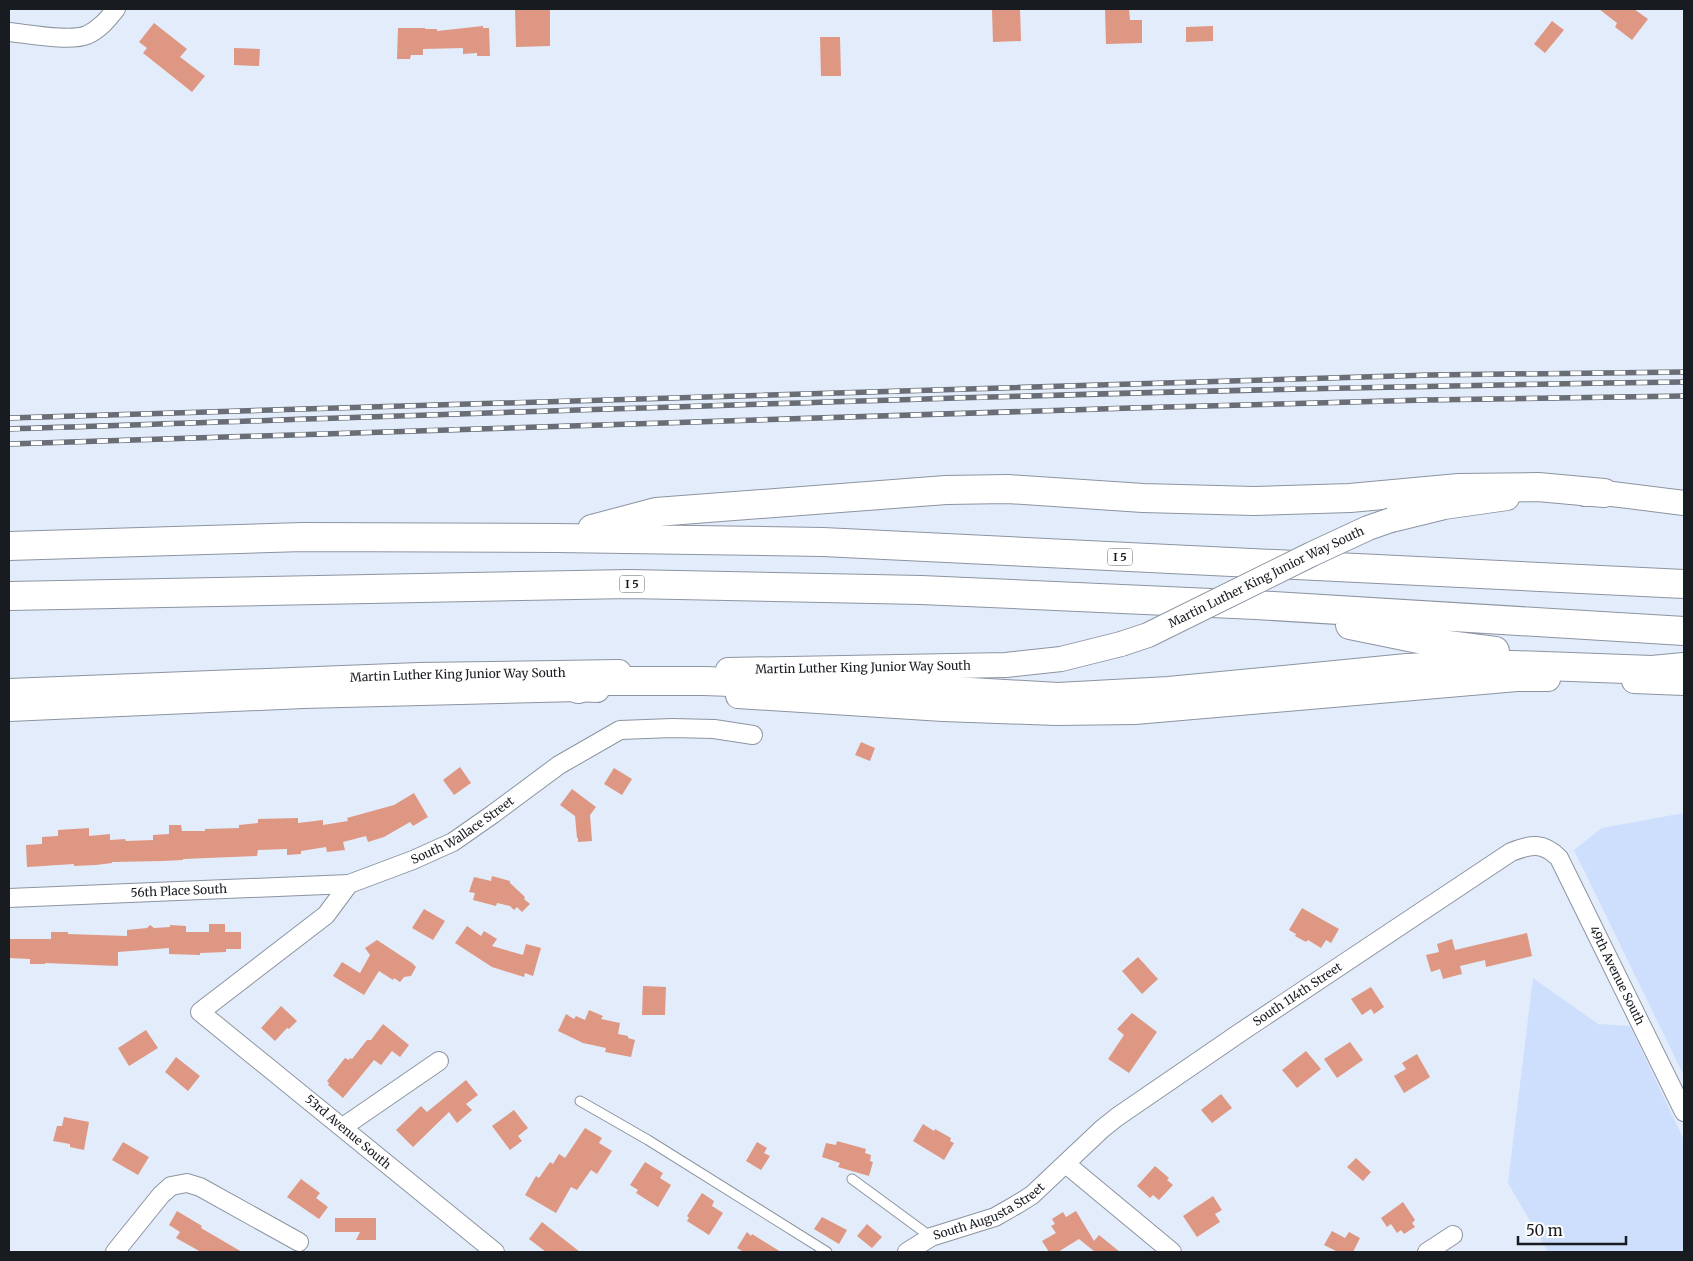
<svg xmlns="http://www.w3.org/2000/svg" width="1693" height="1261" viewBox="0 0 1693 1261" font-family="Merriweather,serif">
  <style>
    .green { fill: #cddffd }
    .building { fill: #de9782 }
    .lines { fill: none; stroke-linecap: round; stroke-linejoin: round }
    .lane-casing { stroke: #8c94a1; stroke-width: 11 }
    .street-casing { stroke: #8c94a1; stroke-width: 20 }
    .secondary-casing { stroke: #8c94a1; stroke-width: 26 }
    .highway-casing { stroke: #8c94a1; stroke-width: 30 }
    .lane { stroke: #fff; stroke-width: 9 }
    .street { stroke: #fff; stroke-width: 18 }
    .secondary { stroke: #fff; stroke-width: 24 }
    .highway { stroke: #fff; stroke-width: 28 }
    .rail-casing { stroke: #686d76; stroke-width: 5.5 }
    .rail { stroke: #fff; stroke-width: 4; stroke-dasharray: 11; stroke-linecap: butt }
    .secondary-bridge-casing { stroke: #8c94a1; stroke-width: 26; stroke-linecap: butt }
    .secondary-bridge { stroke: #fff; stroke-width: 24 }
    .labels { text-anchor: middle; stroke-width: 5; stroke-linejoin: round; paint-order: stroke }
    .shield { fill: #fff; stroke: #5d5f63; stroke-width: 1 }
    .shield-label { font-size: 11px; font-weight: bold; fill: #181b20 }
    .street-label { font-size: 12px; fill: #181b20; stroke: #fff }
  </style>
  <rect width="100%" height="100%" fill="#e3ecfa"/>
  <path class="green" d="M 1684,813 L 1684,1076 L 1574,850 L 1602,828 Z
    M 1533,978 L 1598,1024 L 1630,1026 L 1684,1140 L 1684,1252 L 1548,1252 L 1508,1183 Z"/>
  <path class="building" d="M 515,9 L 550,9 L 550,46 L 516,47 Z
    M 1020,9 L 1021,41 L 993,42 L 992,10 Z
    M 1105,9 L 1129,9 L 1130,20 L 1142,20 L 1142,43 L 1106,44 Z
    M 1599,9 L 1634,9 L 1648,19 L 1632,40 L 1615,27 L 1617,23 Z
    M 1552,21 L 1564,30 L 1545,53 L 1534,44 Z
    M 154,23 L 187,49 L 180,57 L 205,76 L 192,92 L 143,53 L 147,48 L 139,42 Z
    M 483,26 L 483,28 L 489,28 L 490,56 L 477,56 L 477,53 L 463,54 L 463,48 L 423,49 L 423,55 L 411,55 L 410,59 L 397,59 L 398,28 L 425,28 L 425,29 L 437,29 L 437,31 Z
    M 1213,26 L 1213,41 L 1186,42 L 1186,27 Z
    M 820,37 L 840,37 L 841,76 L 821,76 Z
    M 234,48 L 260,49 L 259,66 L 234,65 Z
    M 861,742 L 875,748 L 870,761 L 855,755 Z
    M 460,767 L 471,783 L 454,795 L 443,780 Z
    M 614,768 L 632,779 L 622,795 L 604,784 Z
    M 572,789 L 596,807 L 590,815 L 592,841 L 578,842 L 578,838 L 577,838 L 575,816 L 560,805 Z
    M 414,793 L 428,817 L 413,826 L 410,822 L 384,837 L 368,842 L 366,836 L 343,842 L 345,850 L 327,852 L 326,847 L 301,851 L 301,854 L 287,855 L 287,849 L 258,850 L 257,856 L 183,859 L 183,860 L 162,861 L 112,862 L 112,863 L 96,865 L 74,866 L 74,864 L 27,867 L 26,845 L 42,844 L 42,837 L 58,836 L 58,830 L 89,828 L 89,836 L 110,834 L 110,840 L 125,839 L 126,841 L 153,840 L 153,835 L 169,834 L 169,825 L 181,825 L 182,831 L 205,831 L 205,829 L 239,828 L 239,825 L 258,823 L 258,819 L 298,818 L 298,823 L 323,820 L 323,825 L 348,821 L 347,818 L 394,805 Z
    M 492,876 L 510,881 L 510,883 L 525,897 L 524,899 L 530,904 L 522,912 L 517,907 L 514,910 L 510,906 L 497,903 L 496,906 L 473,900 L 475,893 L 469,892 L 474,877 L 491,881 Z
    M 1302,908 L 1339,929 L 1331,943 L 1326,940 L 1321,948 L 1308,940 L 1306,942 L 1295,936 L 1296,934 L 1289,930 Z
    M 424,909 L 445,921 L 433,940 L 412,928 Z
    M 209,924 L 225,924 L 225,932 L 241,932 L 241,949 L 226,949 L 226,952 L 200,953 L 200,955 L 169,954 L 169,948 L 118,952 L 118,966 L 45,963 L 45,964 L 30,964 L 30,959 L 9,958 L 9,939 L 51,939 L 51,932 L 68,932 L 68,934 L 127,936 L 127,930 L 147,928 L 150,925 L 154,928 L 170,927 L 170,925 L 186,926 L 186,932 L 209,932 Z
    M 467,926 L 481,936 L 484,931 L 497,939 L 492,946 L 523,955 L 526,944 L 541,948 L 533,976 L 525,973 L 524,977 L 492,967 L 455,943 Z
    M 1527,933 L 1532,956 L 1486,967 L 1485,960 L 1460,966 L 1462,974 L 1443,979 L 1440,969 L 1431,972 L 1426,955 L 1439,952 L 1437,944 L 1452,939 L 1455,950 Z
    M 377,940 L 412,963 L 416,967 L 411,976 L 404,977 L 400,982 L 394,978 L 393,980 L 379,971 L 364,995 L 333,976 L 342,962 L 360,973 L 370,955 L 365,948 Z
    M 1138,957 L 1158,979 L 1142,994 L 1122,971 Z
    M 643,986 L 666,987 L 665,1015 L 642,1015 Z
    M 1371,987 L 1384,1007 L 1374,1014 L 1371,1009 L 1362,1015 L 1351,999 Z
    M 281,1006 L 297,1021 L 289,1029 L 287,1028 L 275,1041 L 261,1028 Z
    M 589,1010 L 603,1016 L 601,1019 L 620,1023 L 618,1034 L 628,1036 L 628,1038 L 635,1040 L 631,1057 L 605,1052 L 606,1048 L 583,1043 L 558,1031 L 566,1014 L 574,1019 L 576,1016 L 585,1020 Z
    M 1132,1013 L 1157,1032 L 1129,1073 L 1108,1059 L 1124,1035 L 1117,1029 Z
    M 383,1024 L 409,1045 L 400,1057 L 392,1051 L 381,1065 L 374,1060 L 343,1098 L 328,1085 L 329,1083 L 327,1081 L 345,1058 L 349,1060 L 350,1058 L 352,1059 L 367,1040 L 371,1040 Z
    M 146,1030 L 158,1048 L 129,1066 L 118,1048 Z
    M 1350,1042 L 1363,1060 L 1337,1078 L 1324,1059 Z
    M 1306,1051 L 1321,1069 L 1297,1088 L 1282,1070 Z
    M 1417,1054 L 1430,1077 L 1404,1093 L 1394,1076 L 1406,1069 L 1402,1063 Z
    M 176,1057 L 200,1076 L 188,1091 L 165,1072 Z
    M 466,1080 L 478,1095 L 466,1104 L 472,1110 L 457,1123 L 449,1112 L 413,1147 L 396,1130 L 421,1106 L 427,1112 Z
    M 1221,1094 L 1232,1108 L 1212,1123 L 1201,1110 Z
    M 514,1110 L 528,1128 L 518,1136 L 522,1141 L 510,1150 L 492,1126 Z
    M 64,1117 L 89,1122 L 84,1150 L 70,1147 L 70,1144 L 53,1141 L 57,1126 L 62,1126 Z
    M 923,1124 L 934,1131 L 935,1129 L 951,1138 L 950,1141 L 954,1143 L 944,1160 L 913,1141 Z
    M 585,1128 L 602,1138 L 599,1143 L 612,1151 L 597,1174 L 591,1170 L 577,1190 L 571,1187 L 556,1213 L 525,1195 L 536,1176 L 539,1178 L 550,1162 L 553,1164 L 559,1154 L 565,1158 Z
    M 837,1141 L 866,1149 L 865,1153 L 871,1155 L 870,1161 L 873,1162 L 869,1176 L 838,1167 L 840,1163 L 822,1157 L 826,1143 L 836,1145 Z
    M 123,1142 L 149,1157 L 138,1175 L 112,1160 Z
    M 757,1142 L 767,1148 L 764,1153 L 770,1156 L 761,1170 L 746,1161 Z
    M 1356,1158 L 1371,1172 L 1363,1181 L 1347,1167 Z
    M 645,1162 L 663,1173 L 660,1178 L 671,1185 L 658,1207 L 636,1193 L 638,1190 L 630,1185 Z
    M 1155,1166 L 1169,1178 L 1167,1180 L 1173,1185 L 1159,1200 L 1153,1195 L 1150,1198 L 1137,1186 Z
    M 301,1179 L 320,1193 L 316,1198 L 328,1207 L 319,1219 L 287,1197 Z
    M 702,1193 L 714,1201 L 712,1206 L 723,1213 L 709,1235 L 687,1221 L 689,1218 L 687,1216 Z
    M 1213,1196 L 1222,1210 L 1215,1214 L 1220,1222 L 1197,1237 L 1183,1216 Z
    M 1403,1202 L 1415,1220 L 1412,1223 L 1415,1227 L 1404,1234 L 1401,1230 L 1397,1233 L 1391,1224 L 1387,1227 L 1381,1218 Z
    M 177,1211 L 202,1226 L 201,1228 L 242,1252 L 201,1252 L 176,1238 L 180,1232 L 169,1225 Z
    M 1076,1211 L 1094,1241 L 1099,1235 L 1120,1252 L 1095,1252 L 1079,1239 L 1058,1252 L 1049,1252 L 1042,1241 L 1056,1233 L 1051,1226 L 1055,1224 L 1052,1219 L 1063,1212 L 1066,1217 Z
    M 822,1217 L 847,1230 L 839,1244 L 814,1229 Z
    M 335,1218 L 376,1218 L 376,1240 L 356,1240 L 360,1232 L 335,1232 Z
    M 542,1222 L 580,1252 L 546,1252 L 529,1239 Z
    M 867,1224 L 882,1237 L 872,1248 L 857,1236 Z
    M 1332,1231 L 1345,1238 L 1349,1232 L 1360,1238 L 1353,1252 L 1338,1252 L 1324,1245 Z
    M 747,1232 L 751,1236 L 752,1234 L 781,1252 L 744,1252 L 737,1248 Z"/>
  <g class="lines">
    <g class="lane-casing">
      <path id="lane" d="M 580,1101 L 648,1140 L 827,1252
        M 852,1179 L 931,1237"/>
    </g>
    <g class="street-casing">
      <g id="street">
        <path d="M 9,32 C 29,34 70,42 87,35 C 100,29 108,19 116,9"/>
        <path id="s1" d="M 9,898 L 349,884"/>
        <path d="M 343,1127 L 439,1061"/>
        <path d="M 1066,1164 L 1172,1252"/>
        <path d="M 115,1252 L 161,1195 L 171,1186 L 187,1183 L 200,1187 L 299,1242"/>
        <path id="s2" d="M 495,1252 L 200,1012 L 326,915 L 349,884 L 413,860 L 453,842 L 493,814 L 559,765 L 620,730 L 672,728 L 714,729 L 753,735"/>
        <path id="s3" d="M 907,1252 L 931,1237 L 995,1217 L 1016,1205 L 1032,1195 L 1102,1129 L 1117,1117 L 1241,1032 L 1511,852 C 1531,844 1543,842 1559,858 L 1684,1112"/>
        <path d="M 1427,1252 L 1453,1235"/>
      </g>
    </g>
    <g class="secondary-casing">
      <g id="secondary">
        <path d="M 1585,494 L 1604,493 L 1684,503"/>
        <path d="M 1391,520 L 1444,507 L 1507,498"/>
        <path id="s4" d="M 728,670 L 1006,665 L 1061,659 L 1121,644"/>
        <path d="M 1634,681 L 1684,683"/>
        <path id="s5" d="M 9,691 L 419,675 L 619,672"/>
        <path d="M 738,696 L 943,709 L 1056,713 L 1135,712 L 1517,679 L 1548,679"/>
        <path d="M 9,709 L 303,696 L 578,689 L 597,690"/>
      </g>
    </g>
    <g class="highway-casing">
      <path id="highway" d="M 592,529 L 656,512 L 946,490 L 1008,489 L 1143,498 L 1254,501 L 1350,498 L 1459,488 L 1538,487 L 1604,493
        M 9,546 L 303,537 L 556,538 L 823,542 L 1684,584
        M 9,596 L 629,584 L 921,590 L 1256,605 L 1684,631
        M 1350,625 L 1448,645 L 1495,651
        M 578,689 L 606,681 L 704,681 L 920,689 L 1058,697 L 1169,691 L 1407,668 L 1488,664 L 1652,670 L 1684,667"/>
    </g>
    <use href="#lane" class="lane"/>
    <use href="#street" class="street"/>
    <use href="#secondary" class="secondary"/>
    <use href="#highway" class="highway"/>
    <g class="rail-casing">
      <path id="rail" d="M 9,418 L 1430,375 L 1684,372
        M 9,429 C 567,411 1126,389 1684,382
        M 9,444 L 1131,408 L 1425,400 L 1684,396"/>
    </g>
    <use href="#rail" class="rail"/>
    <g class="secondary-bridge-casing">
      <g id="secondary-bridge">
        <path id="s6" d="M 1121,644 L 1148,635 L 1312,554 L 1368,528 L 1391,520"/>
      </g>
    </g>
    <use href="#secondary-bridge" class="secondary-bridge"/>
  </g>
  <g class="labels">
    <g class="shield">
      <rect x="1107.5" y="548.5" width="25" height="17" rx="4"/>
      <rect x="619.5" y="575.5" width="25" height="17" rx="4"/>
    </g>
    <g class="shield-label">
      <text x="1120" y="561">I 5</text>
      <text x="632" y="588">I 5</text>
    </g>
    <g class="street-label">
      <text dy="4" stroke="none"><textPath href="#s6" startOffset="160">Martin Luther King Junior Way South</textPath></text>
      <text dy="4" stroke="none"><textPath href="#s4" startOffset="135">Martin Luther King Junior Way South</textPath></text>
      <text dy="4" stroke="none"><textPath href="#s5" startOffset="449">Martin Luther King Junior Way South</textPath></text>
      <text dy="4" stroke="none"><textPath href="#s2" startOffset="704">South Wallace Street</textPath></text>
      <text dy="4" stroke="none"><textPath href="#s1" startOffset="170">56th Place South</textPath></text>
      <text dy="4" stroke="none"><textPath href="#s3" startOffset="912">49th Avenue South</textPath></text>
      <text dy="4" stroke="none"><textPath href="#s3" startOffset="472">South 114th Street</textPath></text>
      <text transform="translate(348 1132) rotate(40)" y="4">53rd Avenue South</text>
      <text dy="4" stroke="none"><textPath href="#s3" startOffset="92">South Augusta Street</textPath></text>
    </g>
  </g>
  <rect width="1693" height="1261" fill="none" stroke="#181b20" stroke-width="20"/>
  <path d="M1518 1236v8h108v-8" fill="none" stroke="#181b20" stroke-width="2.5"/>
  <text x="1526" y="1236" font-size="15" fill="#181b20" stroke="#ffffff" stroke-width="4" paint-order="stroke">50 m</text>
</svg>
